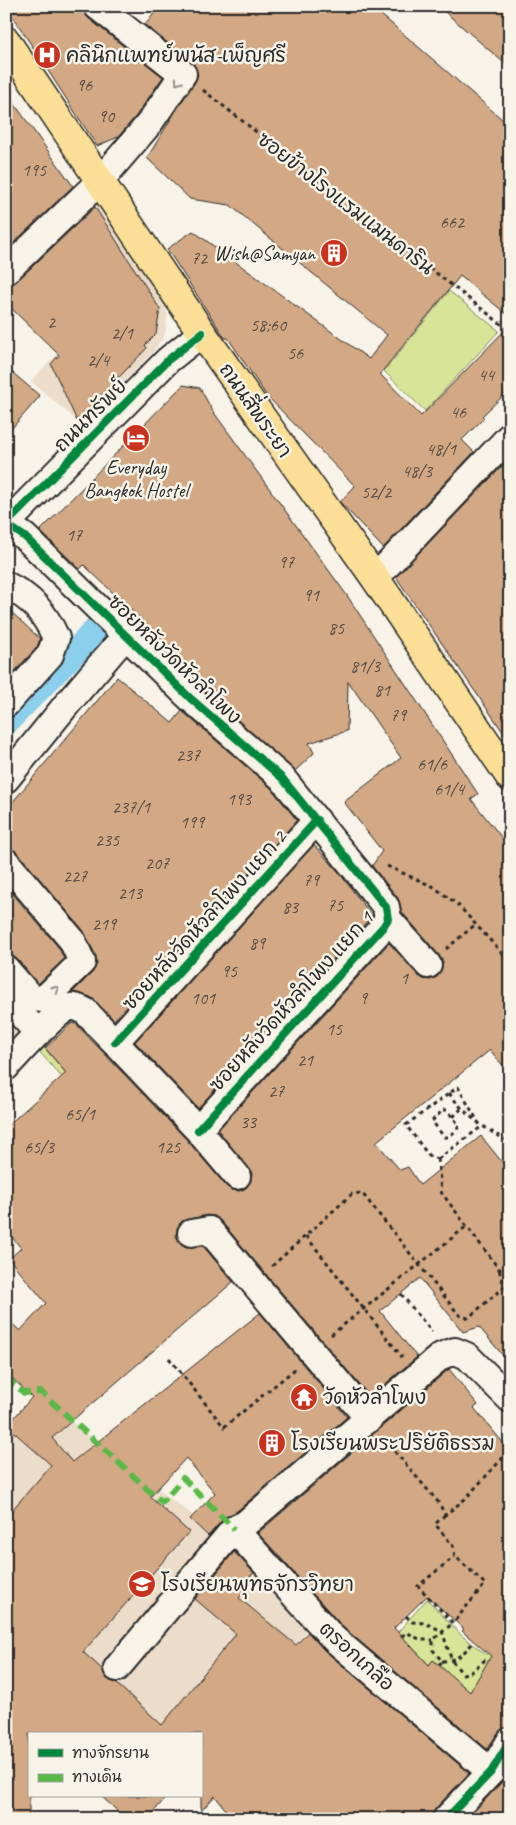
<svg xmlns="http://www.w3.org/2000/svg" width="516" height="1825" viewBox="0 0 516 1825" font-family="Caveat,'Playpen Sans Thai',sans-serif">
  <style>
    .built { fill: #ecdcca }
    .green { fill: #d8e497; stroke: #828861 }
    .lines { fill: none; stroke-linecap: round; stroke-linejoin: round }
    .canal { stroke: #8bcfec; stroke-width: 26 }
    .building { fill: #d3a884; stroke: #2b2b2b; fill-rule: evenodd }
    .minor-casing { stroke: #2b2b2b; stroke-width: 30 }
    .major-casing { stroke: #2b2b2b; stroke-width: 31 }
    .path { stroke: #2b2b2b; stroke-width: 3; stroke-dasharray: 4 4; stroke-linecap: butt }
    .minor { stroke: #f7f3e8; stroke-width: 26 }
    .major { stroke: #fbdf96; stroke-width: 28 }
    .quiet { stroke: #58b947; stroke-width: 6; stroke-dasharray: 12 6; stroke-linecap: butt }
    .cycleway-casing { stroke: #f7f3e8; stroke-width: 11 }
    .cycleway { stroke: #00873e; stroke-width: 8 }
    .oneway { stroke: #918f8a }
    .labels { text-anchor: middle; stroke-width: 5; stroke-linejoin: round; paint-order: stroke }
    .number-label { font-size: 18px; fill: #554a41 }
    .poi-label { font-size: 20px; fill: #2b2b2b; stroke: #f7f3e8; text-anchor: start }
    .street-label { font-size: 20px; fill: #2b2b2b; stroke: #f7f3e8 }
  </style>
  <rect width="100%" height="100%" fill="#f7f3e8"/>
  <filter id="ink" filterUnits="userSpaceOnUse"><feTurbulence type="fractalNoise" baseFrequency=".02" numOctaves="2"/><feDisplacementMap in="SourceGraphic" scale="10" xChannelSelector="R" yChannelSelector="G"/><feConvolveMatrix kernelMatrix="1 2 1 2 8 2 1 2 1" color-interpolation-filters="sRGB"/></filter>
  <g filter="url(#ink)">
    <path class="built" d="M 90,183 L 166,301 L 167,315 L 165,334 L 154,351 L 82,425 L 31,381 L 104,306 L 33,237 Z
      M 6,1007 L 29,1031 L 6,1055 Z
      M 35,1394 L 231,1545 L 313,1624 L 201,1747 L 201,1734 L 70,1734 L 6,1676 L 6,1479 L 11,1474 L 6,1470 L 6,1429 Z"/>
    <path class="green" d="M 449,291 L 499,331 L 425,411 L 384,371 Z
      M 41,1044 L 89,1100 L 122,1146 L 37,1049 Z
      M 427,1599 L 462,1636 L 486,1654 L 495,1650 L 475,1700 L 433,1660 L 429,1665 L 398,1632 Z"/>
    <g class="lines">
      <path class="canal" d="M 6,722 L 101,625"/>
    </g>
    <path class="building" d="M 6,6 L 81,6 L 88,18 L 163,77 L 136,116 L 118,137 L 97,146 Z
      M 160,6 L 371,6 L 510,126 L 510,317 L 460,276 L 380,374 L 421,416 L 510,325 L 510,389 L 482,416 L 484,418 L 462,440 L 474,452 L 383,548 L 340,502 L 355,486 L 266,395 L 228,338 L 225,338 L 167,249 L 193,231 L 369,359 L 387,335 L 230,205 L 190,199 L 147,158 L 198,75 L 192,62 L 145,25 Z
      M 438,6 L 510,6 L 510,68 Z
      M 6,92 L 73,186 L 6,250 Z
      M 95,207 L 160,309 L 156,334 L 145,345 L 147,348 L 77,421 L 51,364 L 59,355 L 6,303 L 6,286 L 16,282 Z
      M 6,367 L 40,396 L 6,435 Z
      M 183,385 L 200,388 L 212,410 L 346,594 L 478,794 L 471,799 L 510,848 L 510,1074 L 490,1050 L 376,1142 L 400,1170 L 408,1167 L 420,1185 L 481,1136 L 510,1172 L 510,1364 L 479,1327 L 463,1332 L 420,1278 L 380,1311 L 417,1357 L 370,1397 L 220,1220 L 215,1216 L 207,1215 L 182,1221 L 177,1228 L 176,1236 L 180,1243 L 186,1247 L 203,1246 L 233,1282 L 52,1438 L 72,1462 L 260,1313 L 347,1417 L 237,1511 L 224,1518 L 208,1536 L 190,1519 L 215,1493 L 186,1458 L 150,1497 L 189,1532 L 83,1652 L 103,1670 L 107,1679 L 116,1683 L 162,1725 L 236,1634 L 195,1599 L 234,1552 L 254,1573 L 238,1587 L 244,1592 L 239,1598 L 296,1645 L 308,1632 L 324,1650 L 469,1773 L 435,1809 L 431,1819 L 233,1819 L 215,1796 L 201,1811 L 201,1734 L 29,1734 L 29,1819 L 6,1819 L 6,1517 L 51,1465 L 7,1426 L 32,1397 L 6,1372 L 6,1318 L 20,1331 L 46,1303 L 9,1259 L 21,1248 L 6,1230 L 6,1127 L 66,1073 L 45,1048 L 72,1023 L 76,1024 L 187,1140 L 226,1186 L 232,1190 L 240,1191 L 246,1188 L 251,1181 L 252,1173 L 218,1130 L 389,943 L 423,979 L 430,980 L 437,977 L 442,969 L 443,962 L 439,955 L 402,912 L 398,898 L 372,866 L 382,851 L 344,802 L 401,758 L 348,681 L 347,731 L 309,743 L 314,753 L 295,771 L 200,687 L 172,659 L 177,654 L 84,565 L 80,569 L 40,531 Z
      M 510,458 L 510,742 L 396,577 Z
      M 6,607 L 40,639 L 37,647 L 6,681 Z
      M 117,677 L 172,723 L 182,711 L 271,788 L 297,820 L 114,1020 L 91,997 L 73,992 L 93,972 L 97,964 L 96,956 L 83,930 L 17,852 L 6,847 L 6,810 Z
      M 314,845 L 337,870 L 372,916 L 198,1108 L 135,1042 Z
      M 6,886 L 59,948 L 64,959 L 38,984 L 17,959 L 6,954 Z
      M 449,1369 L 478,1405 L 474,1408 L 510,1451 L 510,1726 L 498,1733 L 487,1749 L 344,1628 L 258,1533 ZM 427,1596 L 464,1629 L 462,1631 L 491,1656 L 470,1692 L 433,1660 L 429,1665 L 394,1628 Z
      M 510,1770 L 510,1819 L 467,1819 L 502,1782 Z
      M 101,1796 L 167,1796 L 148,1819 L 126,1819 Z"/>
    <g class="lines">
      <g class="minor-casing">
        <path id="minor" d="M 6,271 L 100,181 L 148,125 L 183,74 L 97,6
          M 6,524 L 25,537 L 190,698 L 282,778 L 386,907 L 388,919 L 383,927 L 198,1130
          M 6,524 L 168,360 L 202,333
          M 375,578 L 510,436
          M 6,585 C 31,597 45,613 56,638 L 50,655 L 6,704
          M 6,779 L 67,704 L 126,635
          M 6,862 L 72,940 L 82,962 L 44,999 L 31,998 L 6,969
          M 388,919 L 428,965
          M 6,998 L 38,1033
          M 115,1042 L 317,820
          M 6,1067 C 18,1054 55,1012 70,1007 C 76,1006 80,1009 85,1011 L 198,1130 L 237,1176
          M 191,1233 L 209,1230 L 369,1419
          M 234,1529 L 334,1639 L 491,1772
          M 117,1668 L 234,1529 L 245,1524 L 441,1356 L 455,1351 L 467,1356 L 510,1399
          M 446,1819 L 491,1772 L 510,1741"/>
      </g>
      <g class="major-casing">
        <path id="major" d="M 6,41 L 202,333 L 375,578 L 510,777"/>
      </g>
      <path class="path" d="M 203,90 L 510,331
        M 387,866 L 434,887 L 458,905 L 510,962
        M 446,949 L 476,924
        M 449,1093 C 466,1116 485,1129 510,1142
        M 443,1110 L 447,1110 L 459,1125 L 457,1130 L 448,1137 L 444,1137 L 432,1121 Z
        M 453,1117 L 461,1109
        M 438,1159 L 429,1156 L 406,1125 L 458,1087 L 481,1127
        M 438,1159 L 441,1192 L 499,1269 L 510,1270
        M 438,1159 L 481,1127
        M 306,1236 L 402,1357
        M 272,1266 L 352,1194 L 362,1193 L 459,1315 L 468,1318 L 504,1287 L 499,1269
        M 401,1294 L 432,1332
        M 331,1335 L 467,1226
        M 169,1358 L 224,1427 L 295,1369
        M 384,1439 L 439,1503 L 445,1515 L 465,1499 L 510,1450
        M 445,1515 L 435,1524 L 453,1546 L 455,1556 L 485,1584 L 453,1623 L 418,1586 L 455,1556
        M 406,1616 L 412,1622 L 425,1623 L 442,1631 L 452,1661 L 463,1674 L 471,1672 L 485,1660 L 489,1660
        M 401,1636 L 408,1633 L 421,1640 L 433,1640
        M 442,1661 C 458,1661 463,1653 474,1642
        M 439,1665 L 442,1661 L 433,1650 L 433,1640 L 453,1623"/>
      <use href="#minor" class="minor"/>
      <use href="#major" class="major"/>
      <path class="quiet" d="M 6,1377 L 24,1393 L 41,1392 L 162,1502 L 183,1478 L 234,1529"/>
      <g class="cycleway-casing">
        <path id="cycleway" d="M 6,524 L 25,537 L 190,698 L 282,778 L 386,907 L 388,919 L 383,927 L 198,1130
          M 6,524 L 168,360 L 202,333
          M 115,1042 L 317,820
          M 446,1819 L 491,1772 L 510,1741"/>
      </g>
      <use href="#cycleway" class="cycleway"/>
    </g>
    <defs><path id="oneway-chevron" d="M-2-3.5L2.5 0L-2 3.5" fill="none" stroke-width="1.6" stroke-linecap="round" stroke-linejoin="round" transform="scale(1.25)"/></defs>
    <g class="oneway">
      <use href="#oneway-chevron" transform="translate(178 82) rotate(125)"/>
      <use href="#oneway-chevron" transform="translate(56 989) rotate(-41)"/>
    </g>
  </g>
  <defs>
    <g id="hospital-disc" transform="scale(1.4375)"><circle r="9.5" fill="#c8321e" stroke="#f7f3e8"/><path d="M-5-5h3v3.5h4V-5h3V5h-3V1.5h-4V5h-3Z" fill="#fff"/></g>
    <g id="building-disc" transform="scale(1.4375)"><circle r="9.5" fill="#c8321e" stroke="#f7f3e8"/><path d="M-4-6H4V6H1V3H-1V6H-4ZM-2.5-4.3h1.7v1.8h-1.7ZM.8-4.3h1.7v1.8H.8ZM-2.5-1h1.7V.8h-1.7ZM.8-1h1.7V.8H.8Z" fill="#fff"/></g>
    <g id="hotel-disc" transform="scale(1.4375)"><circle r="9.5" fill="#c8321e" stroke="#f7f3e8"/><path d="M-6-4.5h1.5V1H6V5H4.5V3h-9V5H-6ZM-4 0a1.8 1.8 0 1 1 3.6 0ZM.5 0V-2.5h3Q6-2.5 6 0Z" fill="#fff"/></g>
    <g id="temple-disc" transform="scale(1.4375)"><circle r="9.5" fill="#c8321e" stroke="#f7f3e8"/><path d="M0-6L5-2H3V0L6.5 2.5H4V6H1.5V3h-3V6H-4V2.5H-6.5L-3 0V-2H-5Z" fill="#fff"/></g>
    <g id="school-disc" transform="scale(1.4375)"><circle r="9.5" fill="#c8321e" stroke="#f7f3e8"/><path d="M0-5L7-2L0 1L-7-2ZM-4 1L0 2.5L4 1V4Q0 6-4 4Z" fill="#fff"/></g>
  </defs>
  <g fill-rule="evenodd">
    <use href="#hospital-disc" x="47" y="55"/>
    <use href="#building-disc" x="334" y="253"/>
    <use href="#hotel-disc" x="136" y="438"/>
    <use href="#temple-disc" x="304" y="1397"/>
    <use href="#building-disc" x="272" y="1443"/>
    <use href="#school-disc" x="142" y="1584"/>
  </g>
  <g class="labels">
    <g class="number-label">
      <text x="84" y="91">96</text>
      <text x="106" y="122">90</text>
      <text x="34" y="176">195</text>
      <text x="452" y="228">662</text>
      <text x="199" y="264">72</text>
      <text x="51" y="328">2</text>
      <text x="268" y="331">58;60</text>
      <text x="122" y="339">2/1</text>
      <text x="295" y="359">56</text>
      <text x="98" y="366">2/4</text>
      <text x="486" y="381">44</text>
      <text x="458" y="418">46</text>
      <text x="441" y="455">48/1</text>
      <text x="417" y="477">48/3</text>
      <text x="376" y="498">52/2</text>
      <text x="74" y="541">17</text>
      <text x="286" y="568">97</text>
      <text x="311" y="601">91</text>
      <text x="336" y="634">85</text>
      <text x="365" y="672">81/3</text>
      <text x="382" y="696">81</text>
      <text x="398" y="721">79</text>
      <text x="188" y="761">237</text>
      <text x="432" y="770">61/6</text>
      <text x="449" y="795">61/4</text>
      <text x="239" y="805">193</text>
      <text x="131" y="813">237/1</text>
      <text x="192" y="828">199</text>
      <text x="107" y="846">235</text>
      <text x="157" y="869">207</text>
      <text x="75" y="882">227</text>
      <text x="311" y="886">79</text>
      <text x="130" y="899">213</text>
      <text x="335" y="911">75</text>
      <text x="290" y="913">83</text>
      <text x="104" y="930">219</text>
      <text x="257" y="949">89</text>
      <text x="229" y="977">95</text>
      <text x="404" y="984">1</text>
      <text x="203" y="1004">101</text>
      <text x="363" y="1004">9</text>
      <text x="334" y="1035">15</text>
      <text x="305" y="1066">21</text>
      <text x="276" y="1097">27</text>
      <text x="80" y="1120">65/1</text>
      <text x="248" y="1128">33</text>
      <text x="39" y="1153">65/3</text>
      <text x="168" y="1153">125</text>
    </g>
    <g class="poi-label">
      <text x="66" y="62">คลินิกแพทย์พนัส-เพ็ญศรี</text>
      <text x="315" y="260" text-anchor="end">Wish@Samyan</text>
      <text x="136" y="474" text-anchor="middle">Everyday<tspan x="136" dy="23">Bangkok Hostel</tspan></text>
      <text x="323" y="1404">วัดหัวลำโพง</text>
      <text x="291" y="1450">โรงเรียนพระปริยัติธรรม</text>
      <text x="161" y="1591">โรงเรียนพุทธจักรวิทยา</text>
    </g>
    <g class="street-label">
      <text transform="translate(346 203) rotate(38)" y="7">ซอยข้างโรงแรมแมนดาริน</text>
      <text transform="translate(256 410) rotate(55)" y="7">ถนนสี่พระยา</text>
      <text transform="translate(90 415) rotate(-45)" y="7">ถนนทรัพย์</text>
      <text transform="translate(175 659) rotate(44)" y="7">ซอยหลังวัดหัวลำโพง</text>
      <text transform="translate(204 920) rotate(-48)" y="7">ซอยหลังวัดหัวลำโพง แยก 2</text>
      <text transform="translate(291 1001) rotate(-48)" y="7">ซอยหลังวัดหัวลำโพง แยก 1</text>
      <text transform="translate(357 1656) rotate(42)" y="7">ตรอกเกลือ</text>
    </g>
  </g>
  <rect width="516" height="1825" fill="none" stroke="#f7f3e8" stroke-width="25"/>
  <rect x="12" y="12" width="491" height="1800" fill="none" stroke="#2b2b2b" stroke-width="2" filter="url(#ink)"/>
  <rect x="28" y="1732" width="175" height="65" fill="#f7f3e8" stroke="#a5a39c"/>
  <rect x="38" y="1749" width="25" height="8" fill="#00873e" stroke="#a5a39c"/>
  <text x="72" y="1758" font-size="15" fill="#2b2b2b">ทางจักรยาน</text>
  <rect x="38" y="1774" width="25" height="8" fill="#58b947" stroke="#a5a39c"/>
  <text x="72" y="1782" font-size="15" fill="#2b2b2b">ทางเดิน</text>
</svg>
